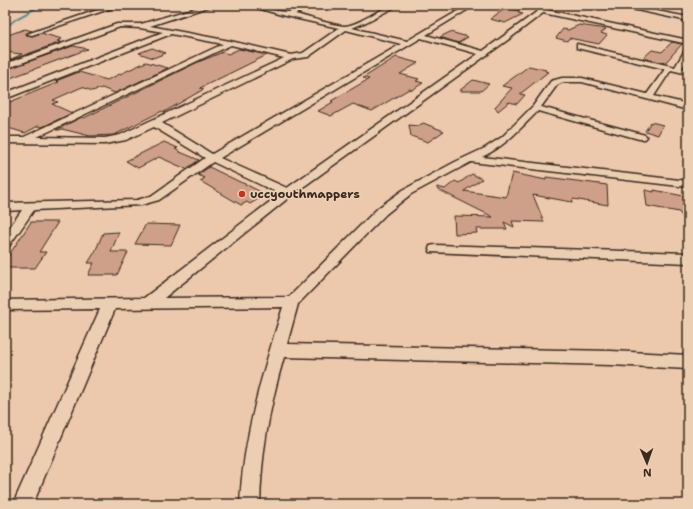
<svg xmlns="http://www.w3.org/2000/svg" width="693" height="509" viewBox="0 0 693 509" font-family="'Shantell Sans',sans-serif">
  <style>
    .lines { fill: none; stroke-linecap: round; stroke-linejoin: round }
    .stream { stroke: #688e96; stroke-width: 2 }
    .building { fill: #cfa089; stroke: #3b2a1e }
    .minor-casing { stroke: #3b2a1e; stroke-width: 3 }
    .minor { fill: #eccfb3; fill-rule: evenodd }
    .poi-dot { fill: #c8321e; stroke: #eccfb3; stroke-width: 1.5 }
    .labels { text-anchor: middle; stroke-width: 3.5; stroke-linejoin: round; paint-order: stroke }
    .poi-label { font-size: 12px; font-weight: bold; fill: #3b2a1e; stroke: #eccfb3; text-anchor: start }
  </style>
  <rect width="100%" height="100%" fill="#ecc8ac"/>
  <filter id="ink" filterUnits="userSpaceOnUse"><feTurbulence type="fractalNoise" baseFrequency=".025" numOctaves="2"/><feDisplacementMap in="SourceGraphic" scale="8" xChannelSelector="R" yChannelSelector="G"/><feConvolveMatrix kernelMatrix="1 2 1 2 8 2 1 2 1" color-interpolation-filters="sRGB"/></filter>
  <g filter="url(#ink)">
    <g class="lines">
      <path class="stream" d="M 5,28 L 16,19 L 42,5"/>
    </g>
    <path class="building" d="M 506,8 L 520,11 L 518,13 L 523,14 L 505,23 L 490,19 Z
      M 579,25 L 606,29 L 601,33 L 607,35 L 599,44 L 569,38 L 567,41 L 556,38 L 563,29 L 568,30 Z
      M 25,29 L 32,31 L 27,33 L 27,35 L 32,36 L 41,33 L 62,39 L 57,41 L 61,42 L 5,62 L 22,54 L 5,52 L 5,36 Z
      M 450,32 L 468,37 L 458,43 L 440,37 Z
      M 672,42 L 682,44 L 665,63 L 643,58 L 652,50 L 662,52 Z
      M 73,46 L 88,49 L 5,80 L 5,70 Z
      M 152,48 L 166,53 L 153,58 L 139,53 Z
      M 239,49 L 267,55 L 200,88 L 204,89 L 164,112 L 162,111 L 114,135 L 90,136 L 62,129 L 59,130 L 56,130 L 82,117 L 84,118 L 196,63 L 223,52 L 228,54 Z
      M 396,57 L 418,63 L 400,74 L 419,79 L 416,81 L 423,83 L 412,90 L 409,89 L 372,111 L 353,104 L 331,116 L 318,111 L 333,102 L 331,101 L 369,79 L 363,78 Z
      M 146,62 L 168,68 L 115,93 L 102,88 L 92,91 L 82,87 L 53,100 L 58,102 L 52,104 L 72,113 L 42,127 L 38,126 L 25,133 L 5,127 L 5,104 L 59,82 L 56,81 L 79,72 L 107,80 Z
      M 529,66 L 546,70 L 545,71 L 548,72 L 520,94 L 525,95 L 517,104 L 509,102 L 498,111 L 495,107 L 512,88 L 502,86 Z
      M 473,80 L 489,84 L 481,91 L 459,91 Z
      M 651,122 L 663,125 L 658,135 L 645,131 Z
      M 423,123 L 444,131 L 428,142 L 411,136 L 409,125 L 418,126 Z
      M 164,142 L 178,148 L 175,149 L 180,152 L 199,160 L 186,169 L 159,157 L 138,168 L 126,161 Z
      M 209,167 L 242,183 L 243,183 L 263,193 L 258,196 L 260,198 L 250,204 L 247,202 L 241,205 L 200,181 L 205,178 L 198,175 Z
      M 512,173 L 546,180 L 546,177 L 607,185 L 608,205 L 573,199 L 572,202 L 533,195 L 544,222 L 512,221 L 514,227 L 504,222 L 507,229 L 476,229 L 477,233 L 455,234 L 454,216 L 493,217 L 437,189 L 437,187 L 445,189 L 455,181 L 459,183 L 472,174 L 482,179 L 464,191 L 506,197 Z
      M 645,190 L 654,192 L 654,190 L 688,197 L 688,225 L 679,212 L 647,206 Z
      M 31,222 L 58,222 L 39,252 L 46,252 L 35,268 L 5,268 L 5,261 Z
      M 146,224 L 180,225 L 171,245 L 135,244 Z
      M 119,232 L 111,252 L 128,252 L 117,275 L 88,275 L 94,263 L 88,263 L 95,252 L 103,233 Z"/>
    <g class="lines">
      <g class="minor-casing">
        <path id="minor" d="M 112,5 L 121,5 L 32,35 L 27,34 Z
          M 205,5 L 214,5 L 150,26 L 230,41 L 291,55 L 303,53 L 339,28 L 285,16 L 247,5 C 261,5 274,12 287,12 C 295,12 303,5 314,5 L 295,14 C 308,17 332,25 344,26 C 360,26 381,5 399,5 L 366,22 L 352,28 L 407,41 L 468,5 L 475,5 L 426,35 L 483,51 L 546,5 L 553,5 L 547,10 L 688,40 L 688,44 L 543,13 L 509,39 L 292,195 L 164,298 L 289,297 L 378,208 L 403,190 L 455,162 L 485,148 L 502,137 L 533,106 L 551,81 L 562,78 L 582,78 L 647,94 L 665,69 L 577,48 L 577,44 L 675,67 L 685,50 L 688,50 L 688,58 L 682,68 L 688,70 L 688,74 L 671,70 L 654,96 L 688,104 L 688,110 L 582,82 L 563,82 L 557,85 L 541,107 L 645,135 L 647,137 L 645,139 L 639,139 L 538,111 C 520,129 505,146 482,157 L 688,181 L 688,187 L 471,162 L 411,194 L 386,214 L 298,304 L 287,344 L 611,351 L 688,355 L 688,369 L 611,365 L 284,357 C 270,404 261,455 260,504 L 240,504 C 243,436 263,371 283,307 L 115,309 L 33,504 L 13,504 L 100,309 L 5,310 L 5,300 L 144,298 L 280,194 L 213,162 L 159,200 L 141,205 L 34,210 L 9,246 L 5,247 L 5,234 L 22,210 L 5,211 L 5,203 L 137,200 L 151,196 L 205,158 L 154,127 L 126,140 L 105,144 L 5,143 L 5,137 L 24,137 L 223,44 L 171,34 L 5,99 L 5,93 L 163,32 L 140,28 L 120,27 L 5,69 L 5,64 L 117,24 L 141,24 ZM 346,30 L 401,44 L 212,154 L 162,123 L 293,59 L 308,57 ZM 421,38 L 478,54 L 287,188 L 220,158 ZM 231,45 L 284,58 L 120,135 L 105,138 L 37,137 Z
          M 613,5 L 625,5 L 688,17 L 688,21 Z
          M 435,245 L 688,253 L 688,263 L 430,252 L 429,249 L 430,246 Z"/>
      </g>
      <use href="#minor" class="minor"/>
    </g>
  </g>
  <circle class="poi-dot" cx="242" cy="194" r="4"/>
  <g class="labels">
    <g class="poi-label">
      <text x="250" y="198">uccyouthmappers</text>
    </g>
  </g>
  <rect width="693" height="509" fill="none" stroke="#eccfb3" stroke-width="20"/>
  <rect x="10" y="10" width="673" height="489" fill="none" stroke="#3b2a1e" stroke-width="1.5" filter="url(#ink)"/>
  <g transform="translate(647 463) rotate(178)" stroke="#eccfb3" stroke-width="3" paint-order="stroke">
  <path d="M0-3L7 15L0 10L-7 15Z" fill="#3b2a1e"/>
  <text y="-6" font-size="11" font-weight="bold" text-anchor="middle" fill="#3b2a1e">N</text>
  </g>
</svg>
